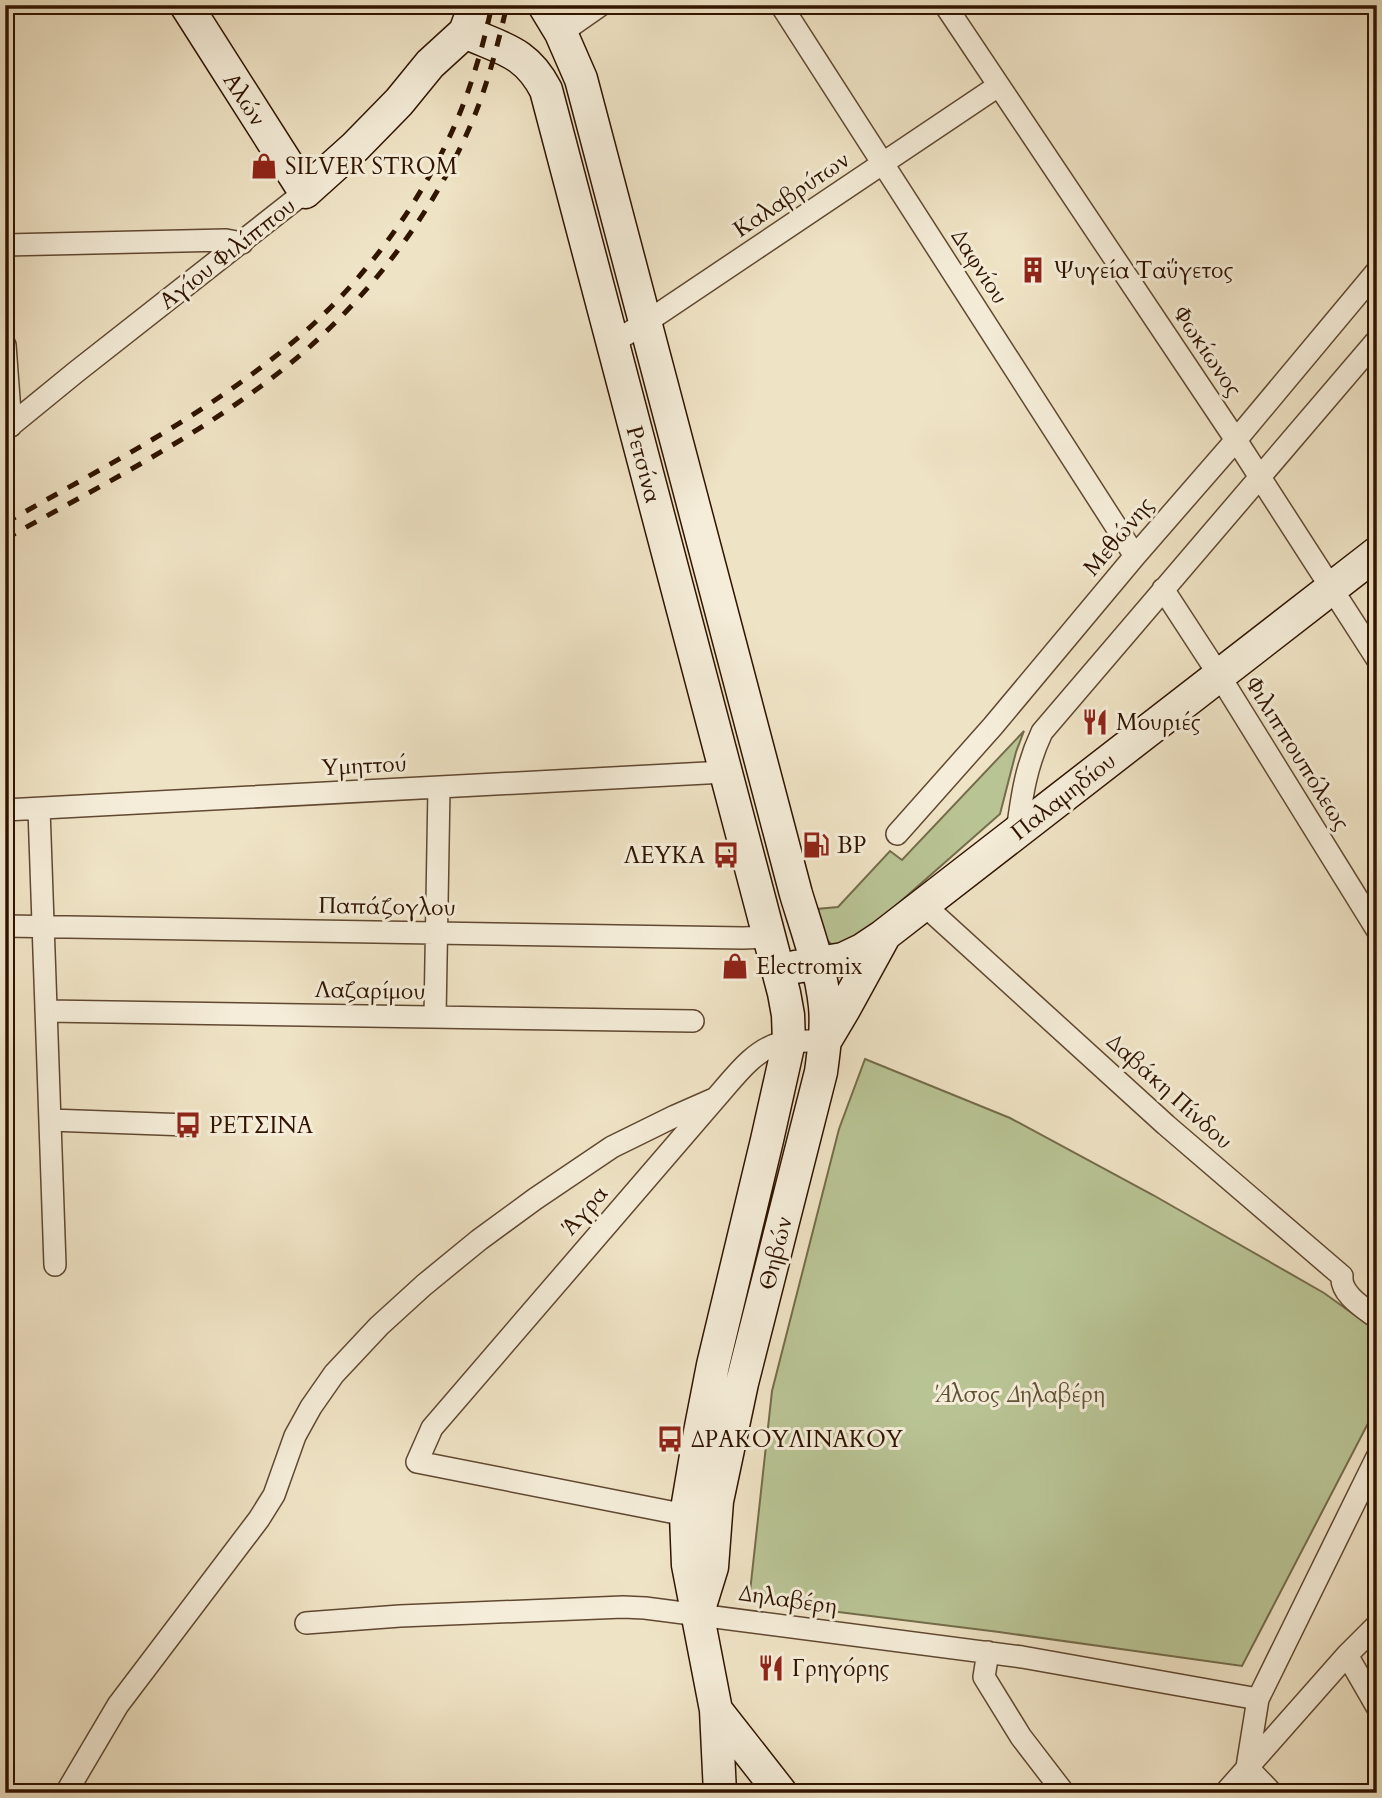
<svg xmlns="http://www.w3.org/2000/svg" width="1382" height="1798" viewBox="0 0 1382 1798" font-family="Cardo,serif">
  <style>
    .green { fill: #b9c495; stroke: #746c4a; stroke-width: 2 }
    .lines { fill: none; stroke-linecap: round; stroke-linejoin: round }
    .street-casing { stroke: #604831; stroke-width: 24 }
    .secondary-casing { stroke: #301400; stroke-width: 35 }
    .street { stroke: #f5edd9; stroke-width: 21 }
    .secondary { stroke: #f5edd9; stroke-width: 32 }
    .rail { stroke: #301400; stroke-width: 5; stroke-dasharray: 12 12; stroke-linecap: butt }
    .labels { text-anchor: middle; stroke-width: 6; stroke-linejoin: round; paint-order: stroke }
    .street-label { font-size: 23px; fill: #301400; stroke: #f5edd9 }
    .poi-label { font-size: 23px; fill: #301400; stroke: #f5edd9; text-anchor: start }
    .park-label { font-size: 23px; font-style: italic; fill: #605234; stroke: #f5edd9 }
  </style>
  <rect width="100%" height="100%" fill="#efe3c5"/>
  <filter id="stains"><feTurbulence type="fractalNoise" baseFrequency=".00286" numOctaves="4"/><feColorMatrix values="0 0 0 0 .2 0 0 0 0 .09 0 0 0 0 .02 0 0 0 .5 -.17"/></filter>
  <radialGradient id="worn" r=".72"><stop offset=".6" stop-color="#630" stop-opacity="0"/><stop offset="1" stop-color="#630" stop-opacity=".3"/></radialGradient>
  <path class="green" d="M 1024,731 L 1016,752 L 1000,814 L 851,945 L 835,948 L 825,938 L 817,909 L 838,907 L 890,851 L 902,860 Z
    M 865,1059 L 1010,1118 L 1153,1195 L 1324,1293 L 1377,1331 L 1377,1406 L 1242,1666 L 999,1632 L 749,1601 L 772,1391 L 839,1129 Z"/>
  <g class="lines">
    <g class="street-casing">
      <path id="street" d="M 781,5 L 1135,556
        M 945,5 L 1236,440 L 1377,659
        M 561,33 L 601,5
        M 5,245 L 226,240 L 242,243
        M 612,343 L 645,323 L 998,86
        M 5,345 L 11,426
        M 5,430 L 76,372 L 305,192
        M 1163,589 L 1219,675 L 1377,930
        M 39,809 L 55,1265
        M 5,810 L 725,772
        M 1017,832 C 1022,795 1026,766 1042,732 L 1377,340
        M 897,834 L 993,726 L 1135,556 L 1236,440 L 1377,271
        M 923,904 L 1166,1125 L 1342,1276 C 1340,1294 1364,1308 1377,1318
        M 5,926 L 743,938 L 768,937
        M 46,1011 L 693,1021
        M 435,1017 L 439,788
        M 50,1120 L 188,1125
        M 686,1515 L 417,1462 L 432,1428 L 716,1098 C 734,1078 752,1051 780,1043 C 794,1040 810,1041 825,1041
        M 306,1623 L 400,1616 L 623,1607 L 645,1608 L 1022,1657 L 1258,1699
        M 988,1652 L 984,1677 L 1021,1737 L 1064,1793
        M 1347,1655 L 1377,1707
        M 66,1793 L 118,1705 L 259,1519 L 274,1495 L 295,1436 L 311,1407 L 334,1374 L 379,1326 L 424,1285 L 479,1240 L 535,1199 L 612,1147 L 675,1116 L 716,1098
        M 1225,1793 L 1347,1655 L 1377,1625
        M 1272,1793 L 1247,1767 L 1258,1699 L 1377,1457"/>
    </g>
    <g class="secondary-casing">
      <path id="secondary" d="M 186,5 L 305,192 L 355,147 L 399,102 L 430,64 L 465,32 L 475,5
        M 544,5 L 561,33 L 581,79 L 796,894 C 807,930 821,968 825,1006 C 827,1028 824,1050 821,1072 L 742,1383 L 717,1501 L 712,1567 L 699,1609
        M 465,32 C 502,49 526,51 546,90 L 784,993 L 788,1015 L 789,1042 L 767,1140 L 713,1365 L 700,1432 L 686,1515 L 688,1565 L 716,1710 L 720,1793
        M 795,967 L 843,959 L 862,950 L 883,936 L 1377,553
        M 825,1041 L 844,1009 L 883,938
        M 716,1710 L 781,1793"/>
    </g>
    <use href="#street" class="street"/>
    <use href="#secondary" class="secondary"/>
    <path class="rail" d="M 5,523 C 104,467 206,415 293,342 C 361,285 418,208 454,127 C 471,88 483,47 492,5
      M 5,539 C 107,482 216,428 305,351 C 373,291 431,215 468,131 C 486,91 497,48 507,5"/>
  </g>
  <defs>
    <g id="shop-bare" transform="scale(2.1)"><path d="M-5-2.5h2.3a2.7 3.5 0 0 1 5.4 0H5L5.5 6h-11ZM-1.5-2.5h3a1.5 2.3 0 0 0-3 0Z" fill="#8f2418" stroke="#f5edd9" stroke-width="2.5" paint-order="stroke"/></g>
    <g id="building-bare" transform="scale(2.1)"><path d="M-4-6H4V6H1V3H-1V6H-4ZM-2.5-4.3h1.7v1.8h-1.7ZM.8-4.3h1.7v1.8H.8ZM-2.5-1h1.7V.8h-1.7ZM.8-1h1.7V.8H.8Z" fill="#8f2418" stroke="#f5edd9" stroke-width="2.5" paint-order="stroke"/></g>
    <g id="restaurant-bare" transform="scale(2.1)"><path d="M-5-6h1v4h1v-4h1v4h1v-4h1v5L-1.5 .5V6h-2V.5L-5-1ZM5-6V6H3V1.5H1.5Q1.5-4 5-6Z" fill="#8f2418" stroke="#f5edd9" stroke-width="2.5" paint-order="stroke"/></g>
    <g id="fuel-bare" transform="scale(2.1)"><path d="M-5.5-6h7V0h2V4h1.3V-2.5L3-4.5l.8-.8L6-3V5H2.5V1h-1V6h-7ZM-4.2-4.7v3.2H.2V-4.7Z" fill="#8f2418" stroke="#f5edd9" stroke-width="2.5" paint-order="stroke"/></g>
    <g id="bus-bare" transform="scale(2.1)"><path d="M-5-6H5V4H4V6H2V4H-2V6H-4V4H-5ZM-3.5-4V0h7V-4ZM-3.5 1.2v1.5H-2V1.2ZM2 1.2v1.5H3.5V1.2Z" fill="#8f2418" stroke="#f5edd9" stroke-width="2.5" paint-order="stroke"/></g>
  </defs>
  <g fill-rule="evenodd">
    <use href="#shop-bare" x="264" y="166"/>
    <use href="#building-bare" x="1033" y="270"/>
    <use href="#restaurant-bare" x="1095" y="722"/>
    <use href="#fuel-bare" x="816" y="845"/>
    <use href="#bus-bare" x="726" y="855"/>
    <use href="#shop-bare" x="735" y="966"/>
    <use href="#bus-bare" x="188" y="1125"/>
    <use href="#bus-bare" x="670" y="1439"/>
    <use href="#restaurant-bare" x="771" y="1668"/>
  </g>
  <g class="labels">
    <g class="street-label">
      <text transform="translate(245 99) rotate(57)" y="8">Αλών</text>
      <text transform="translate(791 194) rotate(-34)" y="8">Καλαβρύτων</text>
      <text transform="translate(227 253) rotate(-38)" y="8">Αγίου Φιλίππου</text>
      <text transform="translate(980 266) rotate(57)" y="8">Δαφνίου</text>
      <text transform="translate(1208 351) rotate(56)" y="8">Φωκίωνος</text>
      <text transform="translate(644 464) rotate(75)" y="8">Ρετσίνα</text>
      <text transform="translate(1118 536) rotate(-50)" y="8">Μεθώνης</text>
      <text transform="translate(1298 753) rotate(58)" y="8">Φιλιππουπόλεως</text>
      <text transform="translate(364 765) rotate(-3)" y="8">Υμηττού</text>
      <text transform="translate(1063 796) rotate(-38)" y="8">Παλαμηδίου</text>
      <text transform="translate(387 906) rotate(1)" y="8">Παπάζογλου</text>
      <text transform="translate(370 990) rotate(1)" y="8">Λαζαρίμου</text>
      <text transform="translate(1170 1091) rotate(42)" y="8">Δαβάκη Πίνδου</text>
      <text transform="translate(584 1210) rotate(-49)" y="8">Άγρα</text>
      <text transform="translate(775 1253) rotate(-76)" y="8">Θηβών</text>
      <text transform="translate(788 1599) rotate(8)" y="8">Δηλαβέρη</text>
    </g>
    <g class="poi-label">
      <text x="285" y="174">SILVER STROM</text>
      <text x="1054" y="278">Ψυγεία Ταΰγετος</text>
      <text x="1116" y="730">Μουριές</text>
      <text x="837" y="853">BP</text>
      <text x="705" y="863" text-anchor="end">ΛΕΥΚΑ</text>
      <text x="756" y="974">Electromix</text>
      <text x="209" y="1133">ΡΕΤΣΙΝΑ</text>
      <text x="691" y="1447">ΔΡΑΚΟΥΛΙΝΑΚΟΥ</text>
      <text x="792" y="1676">Γρηγόρης</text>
    </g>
    <g class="park-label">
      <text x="1020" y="1402">Άλσος Δηλαβέρη</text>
    </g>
  </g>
  <rect width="1382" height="1798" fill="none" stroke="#efe3c5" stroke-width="28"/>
  <rect x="7" y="7" width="1368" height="1784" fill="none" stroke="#301400" stroke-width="3.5"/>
  <rect x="14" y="14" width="1354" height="1770" fill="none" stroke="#301400" stroke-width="2"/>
  <rect width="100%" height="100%" filter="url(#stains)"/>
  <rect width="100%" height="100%" fill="url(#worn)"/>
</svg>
